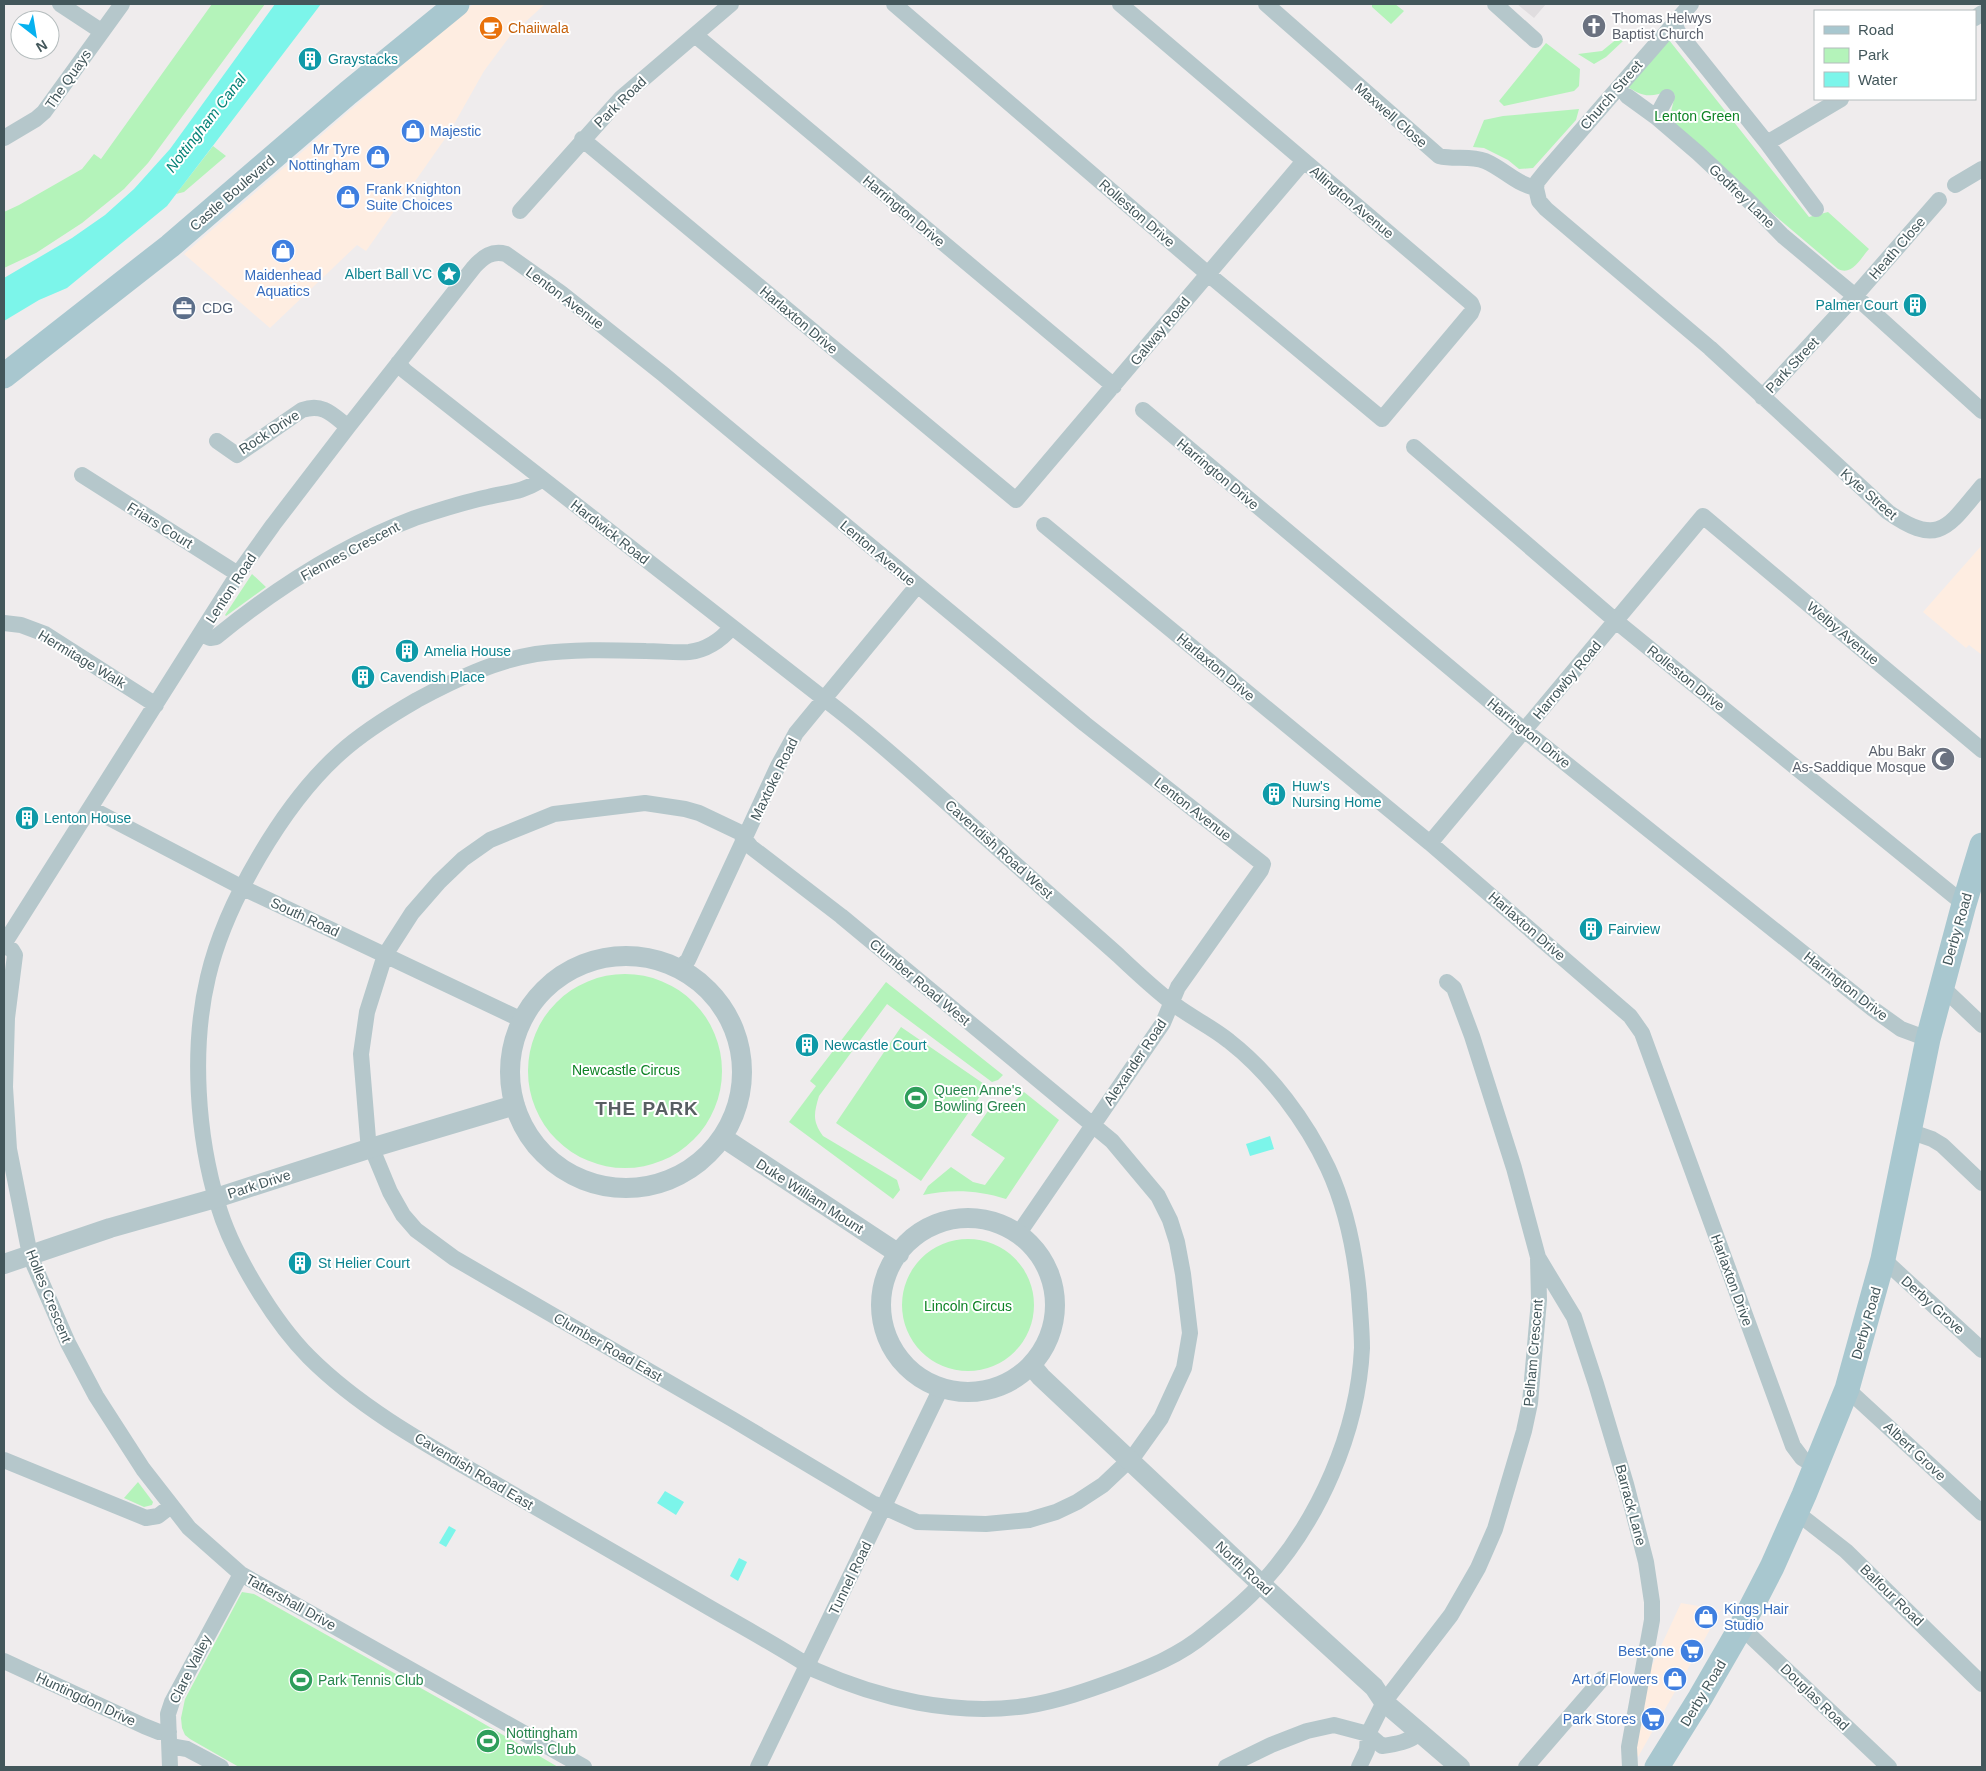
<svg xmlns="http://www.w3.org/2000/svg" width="1986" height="1771" viewBox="0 0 1986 1771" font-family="Helvetica,sans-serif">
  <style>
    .commercial { fill: #feede1 }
    .education { fill: #e0dddf }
    .green { fill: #b4f3ba }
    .water { fill: #7cf5ea }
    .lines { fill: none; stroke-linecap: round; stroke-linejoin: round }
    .minor { stroke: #b5c7cb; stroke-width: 16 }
    .tertiary { stroke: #b5c7cb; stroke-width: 20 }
    .primary { stroke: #a8c7cf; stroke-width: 25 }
    .labels { text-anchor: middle; stroke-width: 4; stroke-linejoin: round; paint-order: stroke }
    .worship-label { font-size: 14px; fill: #5b616d; stroke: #fff; text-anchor: start }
    .food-label { font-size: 14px; fill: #c56008; stroke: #fff; text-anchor: start }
    .culture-label { font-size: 14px; fill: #0d838f; stroke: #fff; text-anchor: start }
    .street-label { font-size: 14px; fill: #43575b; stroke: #fff }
    .park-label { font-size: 14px; fill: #0d8325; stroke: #fff }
    .shop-label { font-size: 14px; fill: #366cbe; stroke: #fff; text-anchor: end }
    .service-label { font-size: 14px; fill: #4e5e75; stroke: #fff; text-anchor: start }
    .leisure-label { font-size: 14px; fill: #27864d; stroke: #fff; text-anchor: start }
    .water-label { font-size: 15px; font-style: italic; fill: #058176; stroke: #fff }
    .district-label { font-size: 19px; font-weight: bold; letter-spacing: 1px; fill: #585f62; stroke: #fff }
  </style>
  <rect width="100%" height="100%" fill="#efeced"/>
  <path class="commercial" d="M 473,4 L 545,4 L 510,36 L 484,71 L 449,133 L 366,251 L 357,245 L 270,328 L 184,254 Z
    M 1982,545 L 1982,655 L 1969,645 L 1966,648 L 1923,612 Z
    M 1681,1603 L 1721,1610 L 1638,1757 L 1630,1747 L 1642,1687 Z"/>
  <path class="education" d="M 1517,4 L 1546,4 L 1534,18 Z"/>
  <path class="green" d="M 212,4 L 265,4 L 148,163 L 124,189 L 82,223 L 36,253 L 4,268 L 4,212 L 19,205 L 82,169 L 94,154 L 101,159 Z
    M 1372,4 L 1395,4 L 1404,11 L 1391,24 L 1372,7 Z
    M 1665,35 L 1809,217 L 1828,212 L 1869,249 C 1860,259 1852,276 1838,269 L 1674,130 L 1669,120 L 1675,95 L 1667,91 C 1647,100 1639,94 1621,83 Z
    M 1618,38 L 1623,41 L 1606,57 L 1594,64 L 1578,54 L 1602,51 Z
    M 1546,43 L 1580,69 L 1579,86 L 1574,91 L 1504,106 L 1499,101 Z
    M 1579,109 L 1576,120 L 1533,168 L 1519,169 L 1508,160 L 1484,148 L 1473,147 L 1484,120 L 1503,116 Z
    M 213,146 L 226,156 L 184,192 L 176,194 Z
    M 252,574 L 266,587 L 226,616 L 225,615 Z
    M528 1071a97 97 0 1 1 194 0a97 97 0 1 1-194 0Z
    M 886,982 L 1003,1075 L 998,1080 L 992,1082 L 887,1004 L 819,1096 C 814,1113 812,1121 823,1136 L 897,1180 L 900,1190 L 893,1199 L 789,1122 L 816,1086 L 810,1081 Z
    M 901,1027 L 987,1086 L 921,1181 L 836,1123 Z
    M 1024,1092 L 1059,1120 L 1006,1199 C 978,1190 951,1189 923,1195 L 928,1186 L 951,1167 L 973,1182 L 985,1185 L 1005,1158 L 971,1135 L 993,1104 L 1005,1111 Z
    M902 1305a66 66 0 1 1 132 0a66 66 0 1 1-132 0Z
    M 138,1482 L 153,1502 L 152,1505 L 144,1507 L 124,1498 Z
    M 242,1592 L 254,1594 L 474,1718 L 558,1767 L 239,1767 L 190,1739 L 185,1735 L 182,1728 L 181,1718 L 185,1699 Z"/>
  <path class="water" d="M 275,4 L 321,4 L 167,206 L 67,288 L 39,300 L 4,321 L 4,278 L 72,238 L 105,215 L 134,189 L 170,149 Z
    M 1270,1136 L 1274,1149 L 1250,1156 L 1246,1144 Z
    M 665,1491 L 684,1502 L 676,1515 L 657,1503 Z
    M 449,1526 L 456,1530 L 446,1547 L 439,1543 Z
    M 739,1558 L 747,1562 L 738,1581 L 730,1576 Z"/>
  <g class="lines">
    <path class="minor" d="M 60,4 L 101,31
      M 894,4 L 1208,274 L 1382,419 L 1471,313 L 1473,308 L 1471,303 L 1120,4
      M 1266,4 L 1439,156 C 1454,160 1470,155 1485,161 C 1504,169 1514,183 1536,188
      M 1495,4 L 1535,40
      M 1691,4 L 1545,172 L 1537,182 L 1536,188 L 1539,201 L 1546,209 L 1710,348 L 1888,512 C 1939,548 1948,527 1982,486
      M 1975,18 L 1982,13
      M 1674,22 L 1678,32 L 1767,143 L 1841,99
      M 695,35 L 1114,386
      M 1627,96 L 1656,117 L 1698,153 L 1746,198 L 1783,236 L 1855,296 L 1982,411
      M 1656,117 L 1667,97
      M 4,138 L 36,119 L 44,112 L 122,4
      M 582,139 L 1016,500 L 1304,161
      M 1767,143 L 1816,209
      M 1955,185 L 1982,169
      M 520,211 L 621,98 L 731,4
      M 398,363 L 405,371 C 547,483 690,594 832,705 C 875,738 916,775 956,811 C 1009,859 1064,907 1118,955 C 1136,972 1155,990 1175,1005 C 1192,1018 1212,1027 1229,1041 C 1270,1073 1306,1121 1328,1168 C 1346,1207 1355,1252 1359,1294 C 1360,1312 1362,1330 1362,1348 C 1358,1432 1319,1521 1262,1583 C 1245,1602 1225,1618 1205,1634 C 1180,1655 1150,1667 1119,1679 C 1089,1690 1058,1701 1026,1706 C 954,1716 880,1699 815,1670 C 777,1645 737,1624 698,1601 C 631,1563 565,1524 499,1486 C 433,1448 363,1411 309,1357 C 274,1322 232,1253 218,1205 C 197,1136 191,1048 208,977 C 225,904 283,804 340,753 C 363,732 391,715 417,700 C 454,680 494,661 536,654 C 573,649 609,650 646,651 C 660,651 675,653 689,652 C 706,650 721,640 732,627
      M 1762,397 L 1855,296 L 1939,200
      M 1143,410 L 1524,730 L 1873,1009 L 1901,1029 L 1928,1039
      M 217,441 L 237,455 L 302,410 C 323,403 332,414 348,427
      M 1414,447 L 1617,622 L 1964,904
      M 82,475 L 238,574
      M 1044,525 L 1430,843 L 1630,1016 L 1642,1033 L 1793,1446 L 1802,1458 L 1815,1466
      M 4,623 L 21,625 L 45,634 L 156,705
      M 201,634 L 210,638 L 216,637 C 275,589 343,545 415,518 C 439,510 464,502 488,497 C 510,492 522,492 542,480
      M 645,803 L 685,809 L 699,813 L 739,832 L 751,847 L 841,916 L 1112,1141 L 1158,1196 L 1170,1220 L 1177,1242 L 1183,1274 L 1190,1333 L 1184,1368 L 1161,1418 L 1136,1453 L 1122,1467 L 1103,1485 L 1077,1502 L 1056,1512 L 1029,1520 L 986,1524 L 917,1522 L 884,1507 L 874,1504 L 732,1419 L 454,1258 L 416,1230 L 403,1215 L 390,1192 L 368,1139 L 361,1054 L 367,1012 L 385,955 L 412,913 L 439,882 L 463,859 L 490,840 L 554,814 Z
      M 90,808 L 243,888 L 522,1020
      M 1430,843 L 1703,516 L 1982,750
      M 4,944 L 238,574 L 273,525 L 348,427 L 474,267 C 483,257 492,250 506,254 L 561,293 L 663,374 L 1085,724 L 1263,864 L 1261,870 L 1178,987 L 1163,1023 L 1019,1233
      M 4,945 L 12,950 L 15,955 L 7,1018 L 5,1087 L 9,1149 L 28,1245 L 34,1265 L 68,1343 L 96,1396 L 143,1469 L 189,1528 L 241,1574 L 584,1767
      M 680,968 L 688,960 L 778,766 L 796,733 L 917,586
      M 1941,986 L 1982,1025
      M 1909,1131 L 1932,1139 L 1942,1145 L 1982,1183
      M 1539,1259 L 1574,1317 L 1596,1384 L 1626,1484 L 1646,1562 L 1652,1602 L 1652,1620 L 1629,1747 L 1630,1767
      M 1883,1259 L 1982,1350
      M 1847,1389 L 1982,1513
      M 4,1460 L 146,1518 L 158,1516 L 171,1506
      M 1796,1512 L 1846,1551 L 1982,1684
      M 1741,1627 L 1889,1767
      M 4,1661 L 144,1726 L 159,1732 L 169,1732
      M 170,1746 L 187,1749 L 221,1767
      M 170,1767 L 168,1714 L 172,1702 L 241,1574
      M 758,1767 L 941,1388
      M 1226,1767 L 1271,1745 L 1307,1731 L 1334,1725 L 1368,1734 L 1382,1746 C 1397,1744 1408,1742 1420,1733
      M 1359,1767 L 1367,1750 L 1368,1734 L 1384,1702 L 1451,1615 L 1478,1568 L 1495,1529 L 1524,1431 L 1530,1403 L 1539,1300 L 1538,1257 L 1514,1168 L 1472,1036 L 1454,988 L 1447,982
      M 1526,1767 L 1602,1679"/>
    <path class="tertiary" d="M510 1072a116 116 0 1 1 232 0a116 116 0 1 1-232 0Z
      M 722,1137 L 899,1254
      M881 1305a87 87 0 1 1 174 0a87 87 0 1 1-174 0Z
      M 4,1264 L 110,1228 L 216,1198 L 371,1148 L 515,1105
      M 1031,1365 L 1041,1377 L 1261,1584 L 1374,1687 L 1384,1702 L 1460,1767"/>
    <path class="primary" d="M 4,376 L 170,246 L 348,93 L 457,4
      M 1657,1767 L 1700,1698 L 1741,1627 L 1772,1567 L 1804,1495 L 1847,1389 L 1883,1259 L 1928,1039 L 1964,904 L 1982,845"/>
  </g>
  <defs>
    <g id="church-disc" transform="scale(1.25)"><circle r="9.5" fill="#6b7280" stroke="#fff"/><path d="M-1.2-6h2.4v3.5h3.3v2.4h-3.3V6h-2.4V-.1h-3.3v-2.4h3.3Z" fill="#fff"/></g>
    <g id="cafe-disc" transform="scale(1.25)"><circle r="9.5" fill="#e8710a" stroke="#fff"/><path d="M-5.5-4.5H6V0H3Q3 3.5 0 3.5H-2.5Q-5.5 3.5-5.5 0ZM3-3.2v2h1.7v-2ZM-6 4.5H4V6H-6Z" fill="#fff"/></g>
    <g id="building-disc" transform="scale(1.25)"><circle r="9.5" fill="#0f9aa8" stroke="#fff"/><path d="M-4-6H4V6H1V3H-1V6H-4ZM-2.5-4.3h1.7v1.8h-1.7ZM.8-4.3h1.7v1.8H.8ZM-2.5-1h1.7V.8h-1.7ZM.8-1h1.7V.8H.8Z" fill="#fff"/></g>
    <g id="shop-disc" transform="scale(1.25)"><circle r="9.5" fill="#3f7fe0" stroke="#fff"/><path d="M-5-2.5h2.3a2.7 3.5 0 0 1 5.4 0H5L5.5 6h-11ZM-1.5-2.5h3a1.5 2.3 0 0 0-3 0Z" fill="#fff"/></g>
    <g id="sight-disc" transform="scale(1.25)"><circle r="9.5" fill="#0f9aa8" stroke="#fff"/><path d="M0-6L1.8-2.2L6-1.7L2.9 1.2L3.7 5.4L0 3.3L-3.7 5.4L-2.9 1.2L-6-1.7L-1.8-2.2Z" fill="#fff"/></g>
    <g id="office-disc" transform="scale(1.25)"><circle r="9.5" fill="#5c6f8a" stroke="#fff"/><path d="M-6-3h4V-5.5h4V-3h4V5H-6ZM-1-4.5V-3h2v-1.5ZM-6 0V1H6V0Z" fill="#fff"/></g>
    <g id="mosque-disc" transform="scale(1.25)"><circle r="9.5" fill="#6b7280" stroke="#fff"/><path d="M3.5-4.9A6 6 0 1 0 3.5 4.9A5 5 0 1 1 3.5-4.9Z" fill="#fff"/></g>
    <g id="stadium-disc" transform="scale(1.25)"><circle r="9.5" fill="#2e9e5b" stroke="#fff"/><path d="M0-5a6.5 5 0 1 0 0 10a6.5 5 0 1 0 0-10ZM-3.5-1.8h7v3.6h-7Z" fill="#fff"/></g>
    <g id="supermarket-disc" transform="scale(1.25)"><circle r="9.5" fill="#3f7fe0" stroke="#fff"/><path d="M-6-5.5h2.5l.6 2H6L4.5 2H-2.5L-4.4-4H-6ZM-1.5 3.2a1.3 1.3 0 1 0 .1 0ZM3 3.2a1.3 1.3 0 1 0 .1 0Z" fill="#fff"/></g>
  </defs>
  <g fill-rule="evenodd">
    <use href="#church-disc" x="1594" y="26"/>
    <use href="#cafe-disc" x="491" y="28"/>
    <use href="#building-disc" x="310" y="59"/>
    <use href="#shop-disc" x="413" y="131"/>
    <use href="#shop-disc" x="378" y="157"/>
    <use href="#shop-disc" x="348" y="197"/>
    <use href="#shop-disc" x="283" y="251"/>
    <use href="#sight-disc" x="449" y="274"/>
    <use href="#building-disc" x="1915" y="305"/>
    <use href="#office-disc" x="184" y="308"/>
    <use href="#building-disc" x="407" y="651"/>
    <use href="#building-disc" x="363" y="677"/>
    <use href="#mosque-disc" x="1943" y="759"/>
    <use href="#building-disc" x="1274" y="794"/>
    <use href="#building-disc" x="27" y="818"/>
    <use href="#building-disc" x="1591" y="929"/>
    <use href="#building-disc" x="807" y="1045"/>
    <use href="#stadium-disc" x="916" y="1098"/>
    <use href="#building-disc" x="300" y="1263"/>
    <use href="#shop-disc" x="1706" y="1617"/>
    <use href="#supermarket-disc" x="1692" y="1651"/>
    <use href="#shop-disc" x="1675" y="1679"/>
    <use href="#stadium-disc" x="301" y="1680"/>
    <use href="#supermarket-disc" x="1653" y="1719"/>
    <use href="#stadium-disc" x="488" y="1741"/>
  </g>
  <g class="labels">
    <g class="worship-label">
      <text x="1612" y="23">Thomas Helwys<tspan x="1612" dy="16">Baptist Church</tspan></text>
      <text x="1926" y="756" text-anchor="end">Abu Bakr<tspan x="1926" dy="16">As-Saddique Mosque</tspan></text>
    </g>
    <g class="food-label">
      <text x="508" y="33">Chaiiwala</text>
    </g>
    <g class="culture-label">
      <text x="328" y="64">Graystacks</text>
      <text x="432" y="279" text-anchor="end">Albert Ball VC</text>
      <text x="1898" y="310" text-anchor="end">Palmer Court</text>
      <text x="424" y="656">Amelia House</text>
      <text x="380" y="682">Cavendish Place</text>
      <text x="1292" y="791">Huw's<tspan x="1292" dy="16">Nursing Home</tspan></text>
      <text x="44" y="823">Lenton House</text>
      <text x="1608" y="934">Fairview</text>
      <text x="824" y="1050">Newcastle Court</text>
      <text x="318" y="1268">St Helier Court</text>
    </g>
    <g class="street-label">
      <text transform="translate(68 79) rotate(-55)" y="5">The Quays</text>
      <text transform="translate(1611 95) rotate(-49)" y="5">Church Street</text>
      <text transform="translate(620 102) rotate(-44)" y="5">Park Road</text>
      <text transform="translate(1391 115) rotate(41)" y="5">Maxwell Close</text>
      <text transform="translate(232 193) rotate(-41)" y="5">Castle Boulevard</text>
      <text transform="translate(1742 196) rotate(44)" y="5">Godfrey Lane</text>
      <text transform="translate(1352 202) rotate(40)" y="5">Allington Avenue</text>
      <text transform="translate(904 211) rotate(40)" y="5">Harrington Drive</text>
      <text transform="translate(1137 213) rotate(41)" y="5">Rolleston Drive</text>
      <text transform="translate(1897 248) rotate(-49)" y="5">Heath Close</text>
      <text transform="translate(565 298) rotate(37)" y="5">Lenton Avenue</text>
      <text transform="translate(799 320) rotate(40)" y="5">Harlaxton Drive</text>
      <text transform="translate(1160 331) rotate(-50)" y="5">Galway Road</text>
      <text transform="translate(1792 365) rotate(-47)" y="5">Park Street</text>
      <text transform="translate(269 432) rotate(-33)" y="5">Rock Drive</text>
      <text transform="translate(1218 474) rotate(40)" y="5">Harrington Drive</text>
      <text transform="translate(1869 494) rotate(41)" y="5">Kyte Street</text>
      <text transform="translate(160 525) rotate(32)" y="5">Friars Court</text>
      <text transform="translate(610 532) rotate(38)" y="5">Hardwick Road</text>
      <text transform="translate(350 551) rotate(-28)" y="5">Fiennes Crescent</text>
      <text transform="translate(878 553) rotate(40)" y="5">Lenton Avenue</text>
      <text transform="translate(231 588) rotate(-57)" y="5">Lenton Road</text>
      <text transform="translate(1843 633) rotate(40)" y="5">Welby Avenue</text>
      <text transform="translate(82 659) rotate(31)" y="5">Hermitage Walk</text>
      <text transform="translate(1216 667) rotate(40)" y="5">Harlaxton Drive</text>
      <text transform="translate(1686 678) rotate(39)" y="5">Rolleston Drive</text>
      <text transform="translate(1567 680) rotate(-50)" y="5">Harrowby Road</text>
      <text transform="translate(1529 733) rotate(39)" y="5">Harrington Drive</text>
      <text transform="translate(774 779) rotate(-64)" y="5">Maxtoke Road</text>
      <text transform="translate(1193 809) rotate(38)" y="5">Lenton Avenue</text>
      <text transform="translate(999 849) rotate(42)" y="5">Cavendish Road West</text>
      <text transform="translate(305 917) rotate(25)" y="5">South Road</text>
      <text transform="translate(1527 926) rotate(41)" y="5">Harlaxton Drive</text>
      <text transform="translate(1957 929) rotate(-74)" y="5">Derby Road</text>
      <text transform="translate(920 982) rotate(40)" y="5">Clumber Road West</text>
      <text transform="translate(1846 986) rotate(38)" y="5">Harrington Drive</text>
      <text transform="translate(1135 1062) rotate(-56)" y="5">Alexander Road</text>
      <text transform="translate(259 1184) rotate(-18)" y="5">Park Drive</text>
      <text transform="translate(810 1196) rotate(33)" y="5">Duke William Mount</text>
      <text transform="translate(1732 1280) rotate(70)" y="5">Harlaxton Drive</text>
      <text transform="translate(49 1296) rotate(68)" y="5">Holles Crescent</text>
      <text transform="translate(1933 1305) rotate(42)" y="5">Derby Grove</text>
      <text transform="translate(1866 1323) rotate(-74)" y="5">Derby Road</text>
      <text transform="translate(608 1347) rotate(30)" y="5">Clumber Road East</text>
      <text transform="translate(1533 1353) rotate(-85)" y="5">Pelham Crescent</text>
      <text transform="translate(1915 1451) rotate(43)" y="5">Albert Grove</text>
      <text transform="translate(474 1471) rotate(31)" y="5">Cavendish Road East</text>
      <text transform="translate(1631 1505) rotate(75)" y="5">Barrack Lane</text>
      <text transform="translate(1244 1568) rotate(43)" y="5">North Road</text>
      <text transform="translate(850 1578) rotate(-64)" y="5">Tunnel Road</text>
      <text transform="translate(1892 1595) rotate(44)" y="5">Balfour Road</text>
      <text transform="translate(291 1602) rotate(29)" y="5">Tattershall Drive</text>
      <text transform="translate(190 1669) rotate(-63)" y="5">Clare Valley</text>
      <text transform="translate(1703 1693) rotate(-59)" y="5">Derby Road</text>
      <text transform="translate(1815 1697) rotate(44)" y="5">Douglas Road</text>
      <text transform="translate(86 1699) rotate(25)" y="5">Huntingdon Drive</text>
    </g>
    <g class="park-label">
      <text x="1697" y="121">Lenton Green</text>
      <text x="626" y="1075">Newcastle Circus</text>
      <text x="968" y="1311">Lincoln Circus</text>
    </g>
    <g class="shop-label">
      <text x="430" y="136" text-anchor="start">Majestic</text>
      <text x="360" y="154">Mr Tyre<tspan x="360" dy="16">Nottingham</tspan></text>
      <text x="366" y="194" text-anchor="start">Frank Knighton<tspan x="366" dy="16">Suite Choices</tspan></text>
      <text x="283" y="280" text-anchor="middle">Maidenhead<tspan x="283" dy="16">Aquatics</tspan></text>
      <text x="1724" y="1614" text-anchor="start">Kings Hair<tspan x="1724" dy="16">Studio</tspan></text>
      <text x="1674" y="1656">Best-one</text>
      <text x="1658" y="1684">Art of Flowers</text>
      <text x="1636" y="1724">Park Stores</text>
    </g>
    <g class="service-label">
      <text x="202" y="313">CDG</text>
    </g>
    <g class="leisure-label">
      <text x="934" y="1095">Queen Anne's<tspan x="934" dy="16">Bowling Green</tspan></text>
      <text x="318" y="1685">Park Tennis Club</text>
      <text x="506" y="1738">Nottingham<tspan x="506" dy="16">Bowls Club</tspan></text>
    </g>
    <g class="water-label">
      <text transform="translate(206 123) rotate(-52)" y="5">Nottingham Canal</text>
    </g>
    <g class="district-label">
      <text x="647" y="1115">THE PARK</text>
    </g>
  </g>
  <rect width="1986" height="1771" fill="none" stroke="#43575b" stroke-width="10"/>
  <rect x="1814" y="10" width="162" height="90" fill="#ffffff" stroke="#b4bcbd"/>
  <rect x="1824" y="26" width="25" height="8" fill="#a8c7cf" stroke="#b4bcbd"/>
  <text x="1858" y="35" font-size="15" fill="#43575b">Road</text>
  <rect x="1824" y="48" width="25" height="15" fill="#b4f3ba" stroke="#b4bcbd"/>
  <text x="1858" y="60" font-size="15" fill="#43575b">Park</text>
  <rect x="1824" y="72" width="25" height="15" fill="#7cf5ea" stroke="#b4bcbd"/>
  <text x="1858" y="85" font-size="15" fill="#43575b">Water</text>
  <g transform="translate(35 35) rotate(149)"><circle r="24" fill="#ffffff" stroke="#b4bcbd"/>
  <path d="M0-4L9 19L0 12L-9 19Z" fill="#06b1ef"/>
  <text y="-8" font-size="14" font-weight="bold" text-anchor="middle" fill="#43575b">N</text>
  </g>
</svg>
